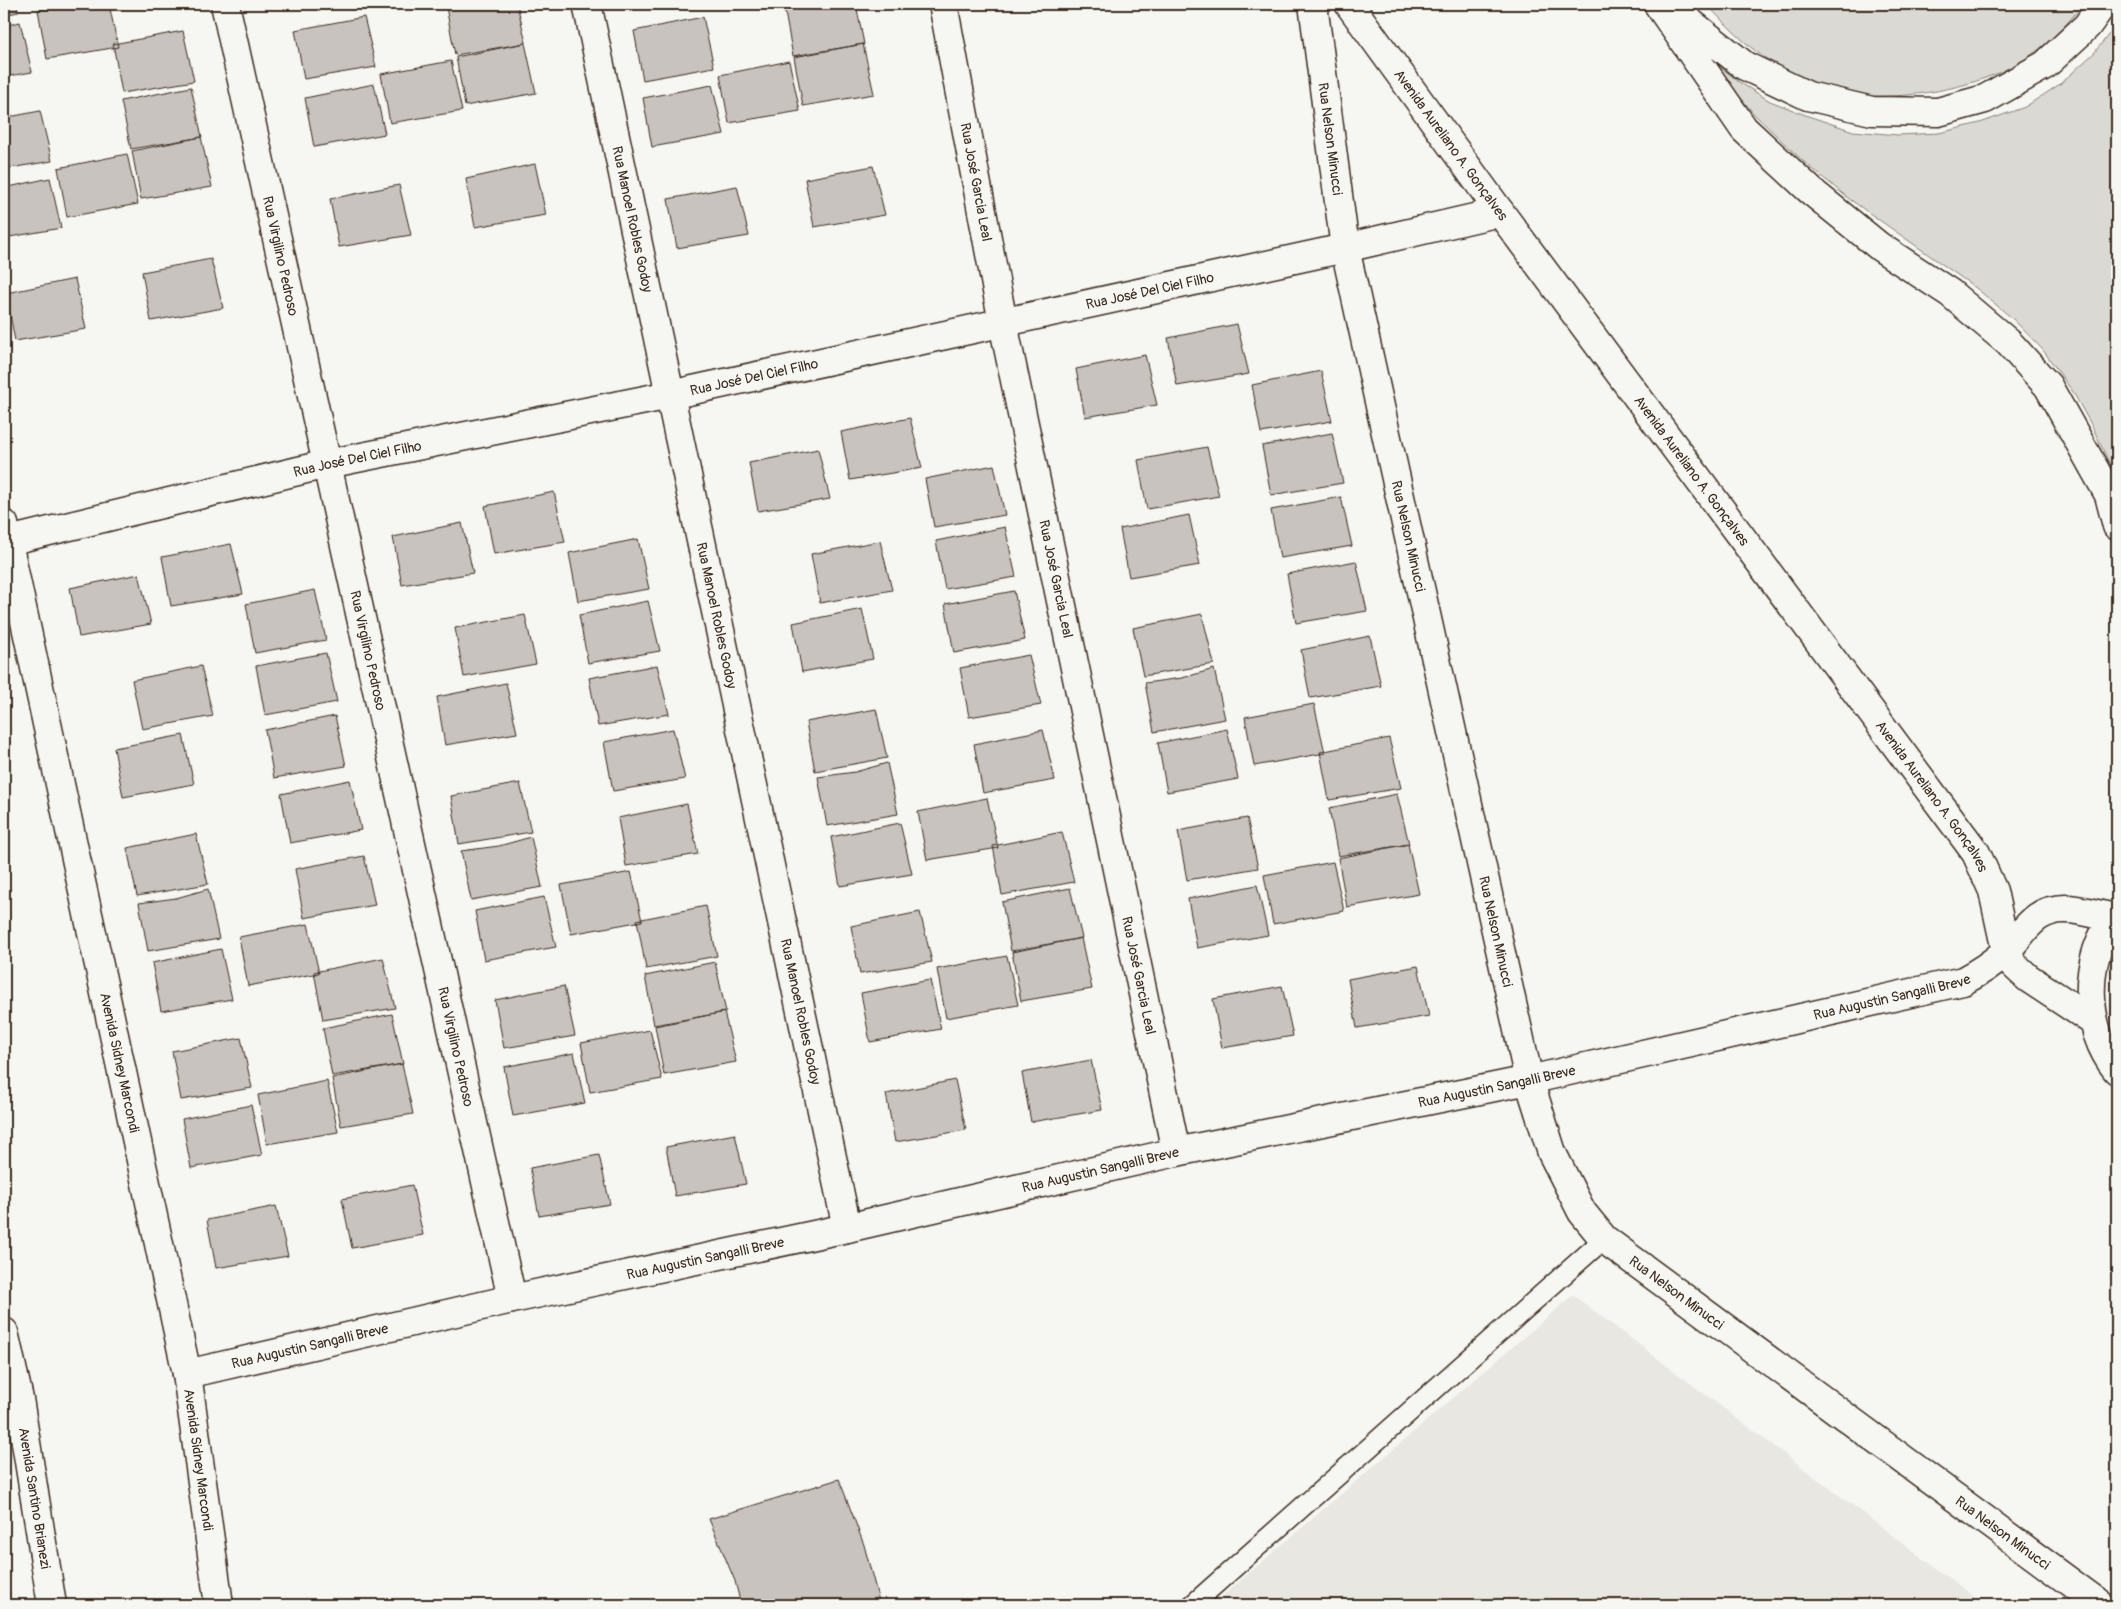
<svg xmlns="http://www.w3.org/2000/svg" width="2121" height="1609" viewBox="0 0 2121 1609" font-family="Pangolin,sans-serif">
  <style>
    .built { fill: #e8e7e2 }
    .grass { fill: #dad9d3; stroke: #8a8278 }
    .building { fill: #c8c3be; stroke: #3b2a1e }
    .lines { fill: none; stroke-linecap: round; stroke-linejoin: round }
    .service-casing { stroke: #3b2a1e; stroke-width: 22 }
    .minor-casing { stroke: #3b2a1e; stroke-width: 31 }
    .secondary-casing { stroke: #3b2a1e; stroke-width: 31 }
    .trunk-casing { stroke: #3b2a1e; stroke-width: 31 }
    .service { stroke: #f6f6f2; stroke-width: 19 }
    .minor { stroke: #f6f6f2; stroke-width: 28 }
    .secondary { stroke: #f6f6f2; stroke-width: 28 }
    .trunk { stroke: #f6f6f2; stroke-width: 28 }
    .labels { text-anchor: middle; stroke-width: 4; stroke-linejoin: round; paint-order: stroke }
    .street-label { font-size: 14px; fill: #3b2a1e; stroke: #f6f6f2 }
  </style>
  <rect width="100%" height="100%" fill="#f6f6f2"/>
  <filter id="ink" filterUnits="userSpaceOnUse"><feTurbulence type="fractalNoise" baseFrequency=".02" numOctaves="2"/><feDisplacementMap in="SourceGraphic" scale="10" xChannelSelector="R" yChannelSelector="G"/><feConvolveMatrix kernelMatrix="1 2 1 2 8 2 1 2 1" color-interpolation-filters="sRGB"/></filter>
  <g filter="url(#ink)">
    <path class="built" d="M 1573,1295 L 1985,1605 L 1212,1605 Z"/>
    <path class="grass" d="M 1706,4 L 2084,4 C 2066,25 2045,48 2020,62 C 1979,86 1918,98 1870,96 C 1844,95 1807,81 1784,69 C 1753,54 1730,28 1706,4 Z
      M 2117,24 L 2117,480 L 2093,428 L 2073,392 L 2043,350 L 2013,319 L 1976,288 L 1848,198 L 1804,162 L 1754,114 L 1708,57 L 1739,82 L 1770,101 L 1808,116 L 1853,131 L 1898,135 L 1939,133 L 1980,123 L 2025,107 L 2060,84 L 2094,53 Z"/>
    <path class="building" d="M 4,4 L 17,4 L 18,12 L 4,15 Z
      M 72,4 L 109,4 L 118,47 L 47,59 L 38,10 Z
      M 462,4 L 517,4 L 526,43 L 455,55 L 446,7 Z
      M 803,4 L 856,4 L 864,44 L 793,56 L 784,7 Z
      M 364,17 L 376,67 L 304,79 L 295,30 Z
      M 703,17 L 714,67 L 643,80 L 634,31 Z
      M 20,22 L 32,72 L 4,77 L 4,26 Z
      M 183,31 L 194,81 L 122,93 L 113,44 Z
      M 525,43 L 536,93 L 465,106 L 456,57 Z
      M 863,44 L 874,94 L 803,106 L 794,57 Z
      M 451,61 L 462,111 L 390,123 L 381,74 Z
      M 789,61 L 800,111 L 729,123 L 720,75 Z
      M 374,84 L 385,134 L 314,147 L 305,98 Z
      M 712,85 L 724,134 L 652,147 L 643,98 Z
      M 191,87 L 202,137 L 131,149 L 121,101 Z
      M 40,111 L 52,161 L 4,169 L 4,118 Z
      M 201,137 L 212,187 L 141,199 L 132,151 Z
      M 127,154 L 138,204 L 67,217 L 58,168 Z
      M 535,164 L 546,215 L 475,227 L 466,179 Z
      M 873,166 L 885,215 L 814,227 L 805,179 Z
      M 50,178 L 61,228 L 4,238 L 4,188 Z
      M 399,185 L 411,235 L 339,247 L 330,199 Z
      M 737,186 L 749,236 L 677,248 L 668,199 Z
      M 211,259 L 223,308 L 151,321 L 142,272 Z
      M 75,279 L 86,329 L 15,341 L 6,293 Z
      M 1237,324 L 1249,374 L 1177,386 L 1168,338 Z
      M 1145,355 L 1157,405 L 1085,417 L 1076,369 Z
      M 1321,371 L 1332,421 L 1261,433 L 1252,385 Z
      M 910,418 L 922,468 L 850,480 L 841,432 Z
      M 1332,433 L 1343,483 L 1271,495 L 1262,446 Z
      M 1207,447 L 1219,496 L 1147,509 L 1138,460 Z
      M 818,449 L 830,499 L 758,511 L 749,463 Z
      M 994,465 L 1005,515 L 934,527 L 925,479 Z
      M 554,492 L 565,542 L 494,554 L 485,506 Z
      M 1341,497 L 1352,546 L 1280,558 L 1271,510 Z
      M 1189,515 L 1200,565 L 1129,577 L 1120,529 Z
      M 462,523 L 473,573 L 402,585 L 393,537 Z
      M 1005,527 L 1016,577 L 945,589 L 936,541 Z
      M 638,539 L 649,589 L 578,601 L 569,553 Z
      M 880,541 L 892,590 L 820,603 L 811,554 Z
      M 231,544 L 243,594 L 171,606 L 162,557 Z
      M 1356,561 L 1367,611 L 1296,623 L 1287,574 Z
      M 139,574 L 151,624 L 79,637 L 70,588 Z
      M 315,590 L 326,640 L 255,653 L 246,604 Z
      M 1014,591 L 1025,640 L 954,653 L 945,604 Z
      M 648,601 L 660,651 L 588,663 L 579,615 Z
      M 862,609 L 873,659 L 802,672 L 793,623 Z
      M 1202,614 L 1214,664 L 1143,676 L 1133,628 Z
      M 525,615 L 536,664 L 464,677 L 455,628 Z
      M 1370,636 L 1381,686 L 1310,698 L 1301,650 Z
      M 326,653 L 337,702 L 265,715 L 256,666 Z
      M 1029,655 L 1041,705 L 969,717 L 960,668 Z
      M 657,665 L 669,714 L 598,726 L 589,678 Z
      M 201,666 L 213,716 L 142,729 L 132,680 Z
      M 1214,669 L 1225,719 L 1154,732 L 1145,683 L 1182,678 Z
      M 506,683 L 517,733 L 445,745 L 437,697 Z
      M 1314,704 L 1325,753 L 1254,766 L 1245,717 Z
      M 876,709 L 887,758 L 815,771 L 806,722 Z
      M 335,716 L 346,766 L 274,778 L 265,730 Z
      M 673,729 L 685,779 L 613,791 L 604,742 Z
      M 1227,729 L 1238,779 L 1167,792 L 1158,743 Z
      M 1043,730 L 1055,780 L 983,793 L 974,744 Z
      M 183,735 L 194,784 L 123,797 L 114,748 Z
      M 1389,738 L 1401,788 L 1329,800 L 1320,752 Z
      M 887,763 L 898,814 L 827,826 L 818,777 L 855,772 Z
      M 350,780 L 361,830 L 290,843 L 281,794 Z
      M 520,783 L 531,832 L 459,844 L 451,796 Z
      M 1397,794 L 1409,844 L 1338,856 L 1329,808 Z
      M 987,798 L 998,848 L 927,860 L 918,812 Z
      M 687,804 L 698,854 L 626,866 L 618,818 Z
      M 1247,818 L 1258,868 L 1187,880 L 1178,831 Z
      M 900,823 L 912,874 L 840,886 L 831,837 Z
      M 1062,832 L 1074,882 L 1002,895 L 993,846 Z
      M 196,834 L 208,884 L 137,896 L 127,848 Z
      M 531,837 L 542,887 L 471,900 L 461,851 L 499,846 Z
      M 1408,844 L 1419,894 L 1347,907 L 1338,858 Z
      M 364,856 L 375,905 L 304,918 L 295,869 Z
      M 1333,862 L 1344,911 L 1273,924 L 1264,875 Z
      M 631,872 L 642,921 L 571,934 L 561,885 Z
      M 1257,885 L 1268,935 L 1197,948 L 1188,899 Z
      M 1070,888 L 1082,938 L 1011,951 L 1002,902 Z
      M 208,889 L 219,939 L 148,951 L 139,903 L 176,898 Z
      M 544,897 L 556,947 L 484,960 L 475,911 Z
      M 706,906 L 717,956 L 646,969 L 637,920 Z
      M 920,912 L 932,962 L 860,974 L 851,926 Z
      M 308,924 L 319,973 L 248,986 L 239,937 Z
      M 1081,938 L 1092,989 L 1021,1001 L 1012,952 Z
      M 221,949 L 232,999 L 161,1011 L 152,963 Z
      M 1007,956 L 1018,1005 L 946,1018 L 937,969 Z
      M 383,958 L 395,1008 L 323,1020 L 314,972 Z
      M 715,962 L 726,1012 L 654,1025 L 645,976 Z
      M 1418,966 L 1429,1016 L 1357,1028 L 1348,979 Z
      M 930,980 L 941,1029 L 870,1042 L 861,993 Z
      M 564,986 L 575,1036 L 504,1048 L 495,1000 Z
      M 1282,986 L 1293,1036 L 1222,1048 L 1213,999 Z
      M 724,1012 L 736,1062 L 664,1075 L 655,1026 Z
      M 392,1014 L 403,1064 L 332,1076 L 323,1028 Z
      M 650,1030 L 662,1079 L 590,1092 L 581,1043 Z
      M 241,1038 L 252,1088 L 181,1100 L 172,1051 Z
      M 574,1053 L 585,1103 L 513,1116 L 504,1067 Z
      M 1091,1060 L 1102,1110 L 1031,1122 L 1022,1073 Z
      M 402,1064 L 413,1114 L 341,1126 L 332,1078 Z
      M 955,1080 L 966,1130 L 895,1142 L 886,1094 Z
      M 327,1081 L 338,1132 L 267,1144 L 258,1095 Z
      M 251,1105 L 262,1155 L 191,1168 L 182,1119 Z
      M 735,1134 L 746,1184 L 675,1196 L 666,1147 Z
      M 599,1155 L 610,1204 L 539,1216 L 530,1168 Z
      M 412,1185 L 423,1235 L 352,1248 L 342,1199 Z
      M 276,1206 L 288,1256 L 216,1268 L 207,1220 Z
      M 839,1479 L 864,1545 L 880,1605 L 741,1605 L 735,1581 L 709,1519 Z"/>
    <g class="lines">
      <g class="service-casing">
        <path id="service" d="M 1192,1605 L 1604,1239"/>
      </g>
      <g class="minor-casing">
        <g id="minor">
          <path id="s1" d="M 225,4 L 512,1299"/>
          <path id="s2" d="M 587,4 L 847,1228"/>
          <path id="s3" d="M 943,4 L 1003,323 L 1176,1152"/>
          <path id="s4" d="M 1313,4 L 1345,248 L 1529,1080 L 1552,1153 L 1582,1212 L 1604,1239 L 2101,1605"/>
          <path id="s5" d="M 1349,4 L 1500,212 L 1976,853 L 1993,891 L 2006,951 L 2014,965 L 2028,978 L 2093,1021"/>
          <path id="s6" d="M 4,524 L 187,1374 L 219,1605"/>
          <path id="s7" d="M 8,541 L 327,464 L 670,395 L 1345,248 L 1500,212"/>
          <path id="s8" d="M 4,1332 L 19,1399 L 52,1605"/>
          <path id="s9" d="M 187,1374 L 512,1299 L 847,1228 L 1176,1152 L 1529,1080 L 1963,981 C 1978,973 1991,965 2004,953 C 2025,933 2032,909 2065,909 C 2081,909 2099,915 2115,918"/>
        </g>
      </g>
      <g class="secondary-casing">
        <path id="secondary" d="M 2117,915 C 2081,956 2083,1029 2117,1070"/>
      </g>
      <g class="trunk-casing">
        <path id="trunk" d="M 1658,4 L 1744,129 L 1811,191 L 1880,247 L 1950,293 L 2009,343 L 2048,386 L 2109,495 L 2117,526
          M 1667,4 L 1745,66 L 1808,96 L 1872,111 L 1938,112 L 1985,99 L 2045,65 L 2087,26 L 2103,4"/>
      </g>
      <use href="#service" class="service"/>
      <use href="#minor" class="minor"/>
      <use href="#secondary" class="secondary"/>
      <use href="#trunk" class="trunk"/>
    </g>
  </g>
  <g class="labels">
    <g class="street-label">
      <text dy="5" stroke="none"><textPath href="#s4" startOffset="136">Rua Nelson Minucci</textPath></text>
      <text dy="5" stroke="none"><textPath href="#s5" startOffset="174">Avenida Aureliano A. Gonçalves</textPath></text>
      <text dy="5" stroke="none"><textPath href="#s3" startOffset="181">Rua José Garcia Leal</textPath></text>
      <text dy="5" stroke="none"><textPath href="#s2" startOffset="220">Rua Manoel Robles Godoy</textPath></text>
      <text dy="5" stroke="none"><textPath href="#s1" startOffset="258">Rua Virgilino Pedroso</textPath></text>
      <text dy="5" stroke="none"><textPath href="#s7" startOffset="1169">Rua José Del Ciel Filho</textPath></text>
      <text dy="5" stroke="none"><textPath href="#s7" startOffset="764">Rua José Del Ciel Filho</textPath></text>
      <text dy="5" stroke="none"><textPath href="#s7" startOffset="359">Rua José Del Ciel Filho</textPath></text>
      <text dy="5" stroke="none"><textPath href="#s5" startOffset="579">Avenida Aureliano A. Gonçalves</textPath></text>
      <text dy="5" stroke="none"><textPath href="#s4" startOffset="541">Rua Nelson Minucci</textPath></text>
      <text dy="5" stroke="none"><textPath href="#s3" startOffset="586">Rua José Garcia Leal</textPath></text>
      <text dy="5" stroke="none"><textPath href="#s2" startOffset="625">Rua Manoel Robles Godoy</textPath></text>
      <text dy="5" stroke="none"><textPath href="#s1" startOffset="662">Rua Virgilino Pedroso</textPath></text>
      <text dy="5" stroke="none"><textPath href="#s5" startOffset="984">Avenida Aureliano A. Gonçalves</textPath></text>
      <text dy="5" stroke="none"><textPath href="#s4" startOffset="946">Rua Nelson Minucci</textPath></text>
      <text dy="5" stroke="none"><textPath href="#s3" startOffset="991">Rua José Garcia Leal</textPath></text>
      <text dy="5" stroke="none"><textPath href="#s9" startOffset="1746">Rua Augustin Sangalli Breve</textPath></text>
      <text dy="5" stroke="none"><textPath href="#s2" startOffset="1030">Rua Manoel Robles Godoy</textPath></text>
      <text dy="5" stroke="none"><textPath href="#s1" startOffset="1068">Rua Virgilino Pedroso</textPath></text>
      <text dy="5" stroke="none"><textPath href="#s6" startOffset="551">Avenida Sidney Marcondi</textPath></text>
      <text dy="5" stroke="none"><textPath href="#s9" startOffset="1341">Rua Augustin Sangalli Breve</textPath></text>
      <text dy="5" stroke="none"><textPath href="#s9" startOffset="936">Rua Augustin Sangalli Breve</textPath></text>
      <text dy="5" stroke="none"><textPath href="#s9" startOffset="531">Rua Augustin Sangalli Breve</textPath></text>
      <text dy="5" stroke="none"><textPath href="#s4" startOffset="1366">Rua Nelson Minucci</textPath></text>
      <text dy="5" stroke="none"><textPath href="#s9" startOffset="126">Rua Augustin Sangalli Breve</textPath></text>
      <text dy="5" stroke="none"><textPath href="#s6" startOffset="956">Avenida Sidney Marcondi</textPath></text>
      <text dy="5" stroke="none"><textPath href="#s8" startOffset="169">Avenida Santino Brianezi</textPath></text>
      <text dy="5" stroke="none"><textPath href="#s4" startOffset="1771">Rua Nelson Minucci</textPath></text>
    </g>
  </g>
  <rect width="2121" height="1609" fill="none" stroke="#f6f6f2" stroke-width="20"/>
  <rect x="10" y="10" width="2101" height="1589" fill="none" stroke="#3b2a1e" stroke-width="2" filter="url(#ink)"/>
</svg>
